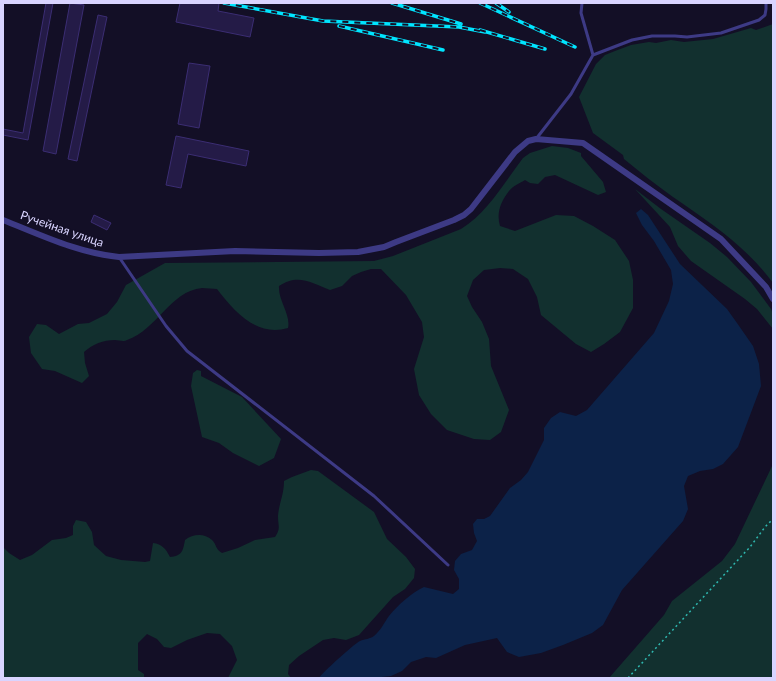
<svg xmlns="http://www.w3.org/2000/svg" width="776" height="681" viewBox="0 0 776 681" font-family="Lato,sans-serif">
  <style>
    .green { fill: #12302f }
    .water { fill: #0c2248 }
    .building { fill: #241b47; stroke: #3b2d73 }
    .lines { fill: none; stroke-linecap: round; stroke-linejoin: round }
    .path { stroke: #2fb8b0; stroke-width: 1.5; stroke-dasharray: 2 3; stroke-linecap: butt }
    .service { stroke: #3d3a85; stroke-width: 3 }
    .minor { stroke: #3d3a85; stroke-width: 6 }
    .rail-casing { stroke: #00e5ff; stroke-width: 3.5 }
    .rail { stroke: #130f26; stroke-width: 2; stroke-dasharray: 6; stroke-linecap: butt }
    .labels { text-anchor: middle; stroke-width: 3; stroke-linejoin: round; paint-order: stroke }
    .street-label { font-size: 12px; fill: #d9d4ff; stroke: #130f26 }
  </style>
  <rect width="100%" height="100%" fill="#130f26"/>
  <path class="green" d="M 773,24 L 773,283 C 745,245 710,223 673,197 C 656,185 640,172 624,159 L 623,155 L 593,133 L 579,97 L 596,64 L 605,55 L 615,51 L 631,45 L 649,42 L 656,43 L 671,40 L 684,42 L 713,39 L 751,28 L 756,30 Z
    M 552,146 L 568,148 L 581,153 L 581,156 L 603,182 L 606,192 L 598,195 L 555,175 L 545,177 L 538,184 L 530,183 L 525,180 C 520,183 513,186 509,191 C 501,201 496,213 500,226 L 515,231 L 556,215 L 574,216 L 593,226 L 615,240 L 629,261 L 633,280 L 633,308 L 620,332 L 604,344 L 591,352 L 576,344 L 541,315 L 537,297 L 528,279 L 513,269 L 500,268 L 484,270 L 473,280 L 467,296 L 472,307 L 482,322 L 489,339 L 491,366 L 509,410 L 501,432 L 490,440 L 474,439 L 447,430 L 431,414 L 419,395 L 414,369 L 424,337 L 422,322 L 406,295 L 381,269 L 371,269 L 361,272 L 352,276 L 342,286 L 330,290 C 312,283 298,273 279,286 C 278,301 291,314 288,328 C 256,337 235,312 217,289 C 213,289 207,288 202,288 C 170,291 157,330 127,340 C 124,342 119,340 115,340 C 103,340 93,344 84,352 L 85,363 L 89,376 L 82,383 L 55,371 L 42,369 L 31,353 L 29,337 L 37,324 L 46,325 L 59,334 L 78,324 L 89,323 L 107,314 L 117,302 L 126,285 L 165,263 L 374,261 L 393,256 L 461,229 C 487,213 504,183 523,158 L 530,153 Z
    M 635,189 L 661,209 L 710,243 L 727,257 L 751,282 L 771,309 L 773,314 L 773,329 L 757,309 L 745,299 L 691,261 L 678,246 L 670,227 Z
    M 197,370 L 201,371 L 201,376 L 242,397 L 281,439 L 274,458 L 259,466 L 233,453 L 219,443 L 202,437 L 191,386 L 193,373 Z
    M 773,464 L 773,678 L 609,678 L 664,615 L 672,601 L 722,561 L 735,544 Z
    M 311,470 L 318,471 L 374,512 L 387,539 L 406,557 L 415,569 L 414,578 L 405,589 L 393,597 L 359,635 L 346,640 L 334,638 L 323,640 L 299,656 L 289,665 L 288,674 L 291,678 L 228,678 L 237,660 L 232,646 L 220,634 L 207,633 L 187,640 L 171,648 L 164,647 L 157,639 L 147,634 L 138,643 L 138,670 L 144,674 L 144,678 L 3,678 L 3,547 L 9,553 L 20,560 L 32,555 L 52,540 L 66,538 L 73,535 L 73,526 L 76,520 L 86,522 L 92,532 L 94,545 L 106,556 L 121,560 L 145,562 L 150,561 L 153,543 C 162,544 166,549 170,557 C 182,556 183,551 185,540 C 193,534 204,533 212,540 C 217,545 215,549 222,553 L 238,548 L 255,540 L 275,537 C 281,528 278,526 278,516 C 279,503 284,495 284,481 L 292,477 Z"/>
  <path class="water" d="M 641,209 L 648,215 L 680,264 L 727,309 L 737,323 L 753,346 L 759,364 L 761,386 L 738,447 L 723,464 L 713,469 L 700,471 L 688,476 L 684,486 L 688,509 L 683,521 L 622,590 L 603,625 L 592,633 L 563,645 L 541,653 L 519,657 L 507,652 L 497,638 L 465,645 L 436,658 L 426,657 L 411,662 L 402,671 L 391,676 L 372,678 L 319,678 C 322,673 354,644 360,641 C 365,639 370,639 374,636 C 381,630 384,623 389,616 C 398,605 411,593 424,587 L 453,594 L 459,589 L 459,579 L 454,570 L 455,561 L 461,554 L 472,550 L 477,541 L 474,533 L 473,524 L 477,519 L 484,519 L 490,516 L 510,488 L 521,480 L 528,472 L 544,440 L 544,428 L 551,418 L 560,412 L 576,416 L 587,410 L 654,333 L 669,301 L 673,284 L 671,270 L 654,241 L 642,225 L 636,213 Z"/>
  <path class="building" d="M 46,3 L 53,3 L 28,140 L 3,135 L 3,129 L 23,133 Z
    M 70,3 L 84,5 L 56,154 L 43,151 Z
    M 180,3 L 219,3 L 218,11 L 254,18 L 250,37 L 176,22 Z
    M 98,15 L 107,17 L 77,161 L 68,159 Z
    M 189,63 L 210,66 L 199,128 L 178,124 Z
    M 176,136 L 249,151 L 246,166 L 188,154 L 181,188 L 166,185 Z
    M 94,215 L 111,223 L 107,230 L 91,222 Z"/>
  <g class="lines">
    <path class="path" d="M 628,678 L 750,547 L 765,527 L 773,519"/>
    <path class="service" d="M 582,3 L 581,13 L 593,55
      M 536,139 L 571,94 L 593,55 L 632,40 L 652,36 L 675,36 L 687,37 L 721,33 L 759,20 L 765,15 L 766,9 L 766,3
      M 119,257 L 166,326 L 187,351 L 374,496 L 448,565"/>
    <path class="minor" d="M 3,220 C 41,235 78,253 119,257 L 235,251 L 319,253 L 358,252 L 384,247 L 396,242 L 454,220 L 464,215 L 471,209 L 515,152 L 528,141 L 536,139 L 583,143 L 721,239 L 766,287 L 773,299"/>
    <g class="rail-casing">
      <path id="rail" d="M 224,3 L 323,21 L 459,27 L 485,32
        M 392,3 L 461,24
        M 480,3 L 575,47
        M 496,3 L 509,12
        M 339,26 L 443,50
        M 480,30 L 545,49"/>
    </g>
    <use href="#rail" class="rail"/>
  </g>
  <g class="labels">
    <g class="street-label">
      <text transform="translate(62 229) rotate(19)" y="4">Ручейная улица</text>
    </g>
  </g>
  <rect width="776" height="681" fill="none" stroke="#d9d4ff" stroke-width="8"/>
</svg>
